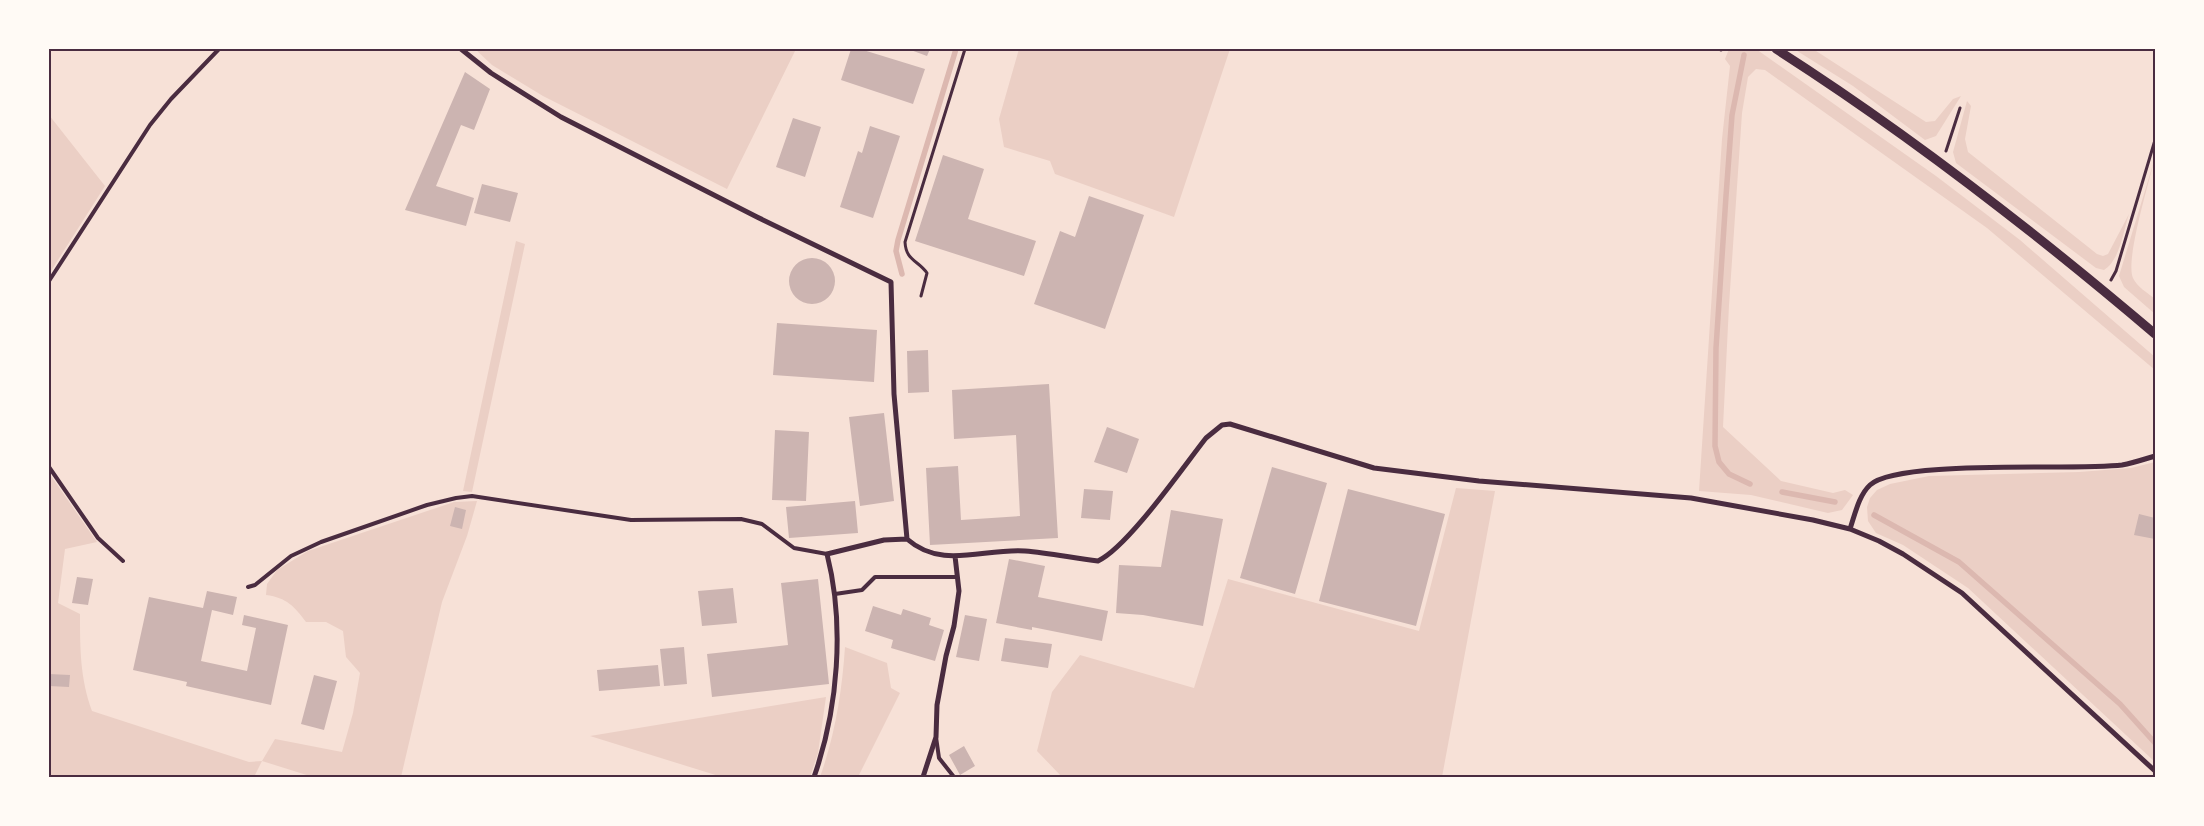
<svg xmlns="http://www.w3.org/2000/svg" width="2204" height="826" viewBox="0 0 2204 826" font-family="'Asap Condensed',sans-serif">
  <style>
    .green { fill: #ebcfc5 }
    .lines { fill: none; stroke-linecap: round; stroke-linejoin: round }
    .stream { stroke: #dcb8b0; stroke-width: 5.5 }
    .building { fill: #ccb4b1 }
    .path { stroke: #4a2c40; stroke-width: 3 }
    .service { stroke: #4a2c40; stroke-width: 4 }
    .minor { stroke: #4a2c40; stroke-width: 5 }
    .tertiary { stroke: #4a2c40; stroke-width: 9 }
    .neatline { fill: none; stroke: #4a2c40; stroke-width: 2 }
  </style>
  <rect width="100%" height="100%" fill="#f7e1d7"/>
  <path class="green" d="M 475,49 L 796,49 L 727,189 L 543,96 L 492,65 Z
    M 1019,49 L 1230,49 L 1174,217 L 1055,174 L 1050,161 L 1004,147 L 999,119 Z
    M 1729,49 L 1756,49 L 1936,176 L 2020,240 L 2155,357 L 2155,370 L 1987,228 L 1765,70 L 1756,69 L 1748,77 L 1742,113 L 1729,305 L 1723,427 L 1781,481 L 1833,493 L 1845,490 L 1853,495 L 1842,510 L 1828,513 L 1751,495 L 1699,491 L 1722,139 L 1730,66 L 1725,59 Z
    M 1794,49 L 1813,49 L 1926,122 L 1935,121 L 1953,99 L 1961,96 L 1936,136 L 1925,140 L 1853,86 Z
    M 1967,101 L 1971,106 L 1965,139 L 1968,152 L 2097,254 L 2103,256 L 2108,254 L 2129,214 C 2123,232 2120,260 2104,270 L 2096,268 L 1956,163 L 1953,152 Z
    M 49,115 L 105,186 L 49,274 Z
    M 2154,161 C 2149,183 2125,260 2133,278 C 2137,287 2148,293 2155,299 L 2155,314 L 2124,287 L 2119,276 Z
    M 516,241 L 525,244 L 472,492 L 463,491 Z
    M 2155,462 L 2155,762 L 1968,588 L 1903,545 L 1876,533 L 1868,521 L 1867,507 L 1870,498 L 1877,490 L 1890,484 L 1929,476 L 2079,472 L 2131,468 Z
    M 49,473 L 97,542 L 65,549 L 58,603 L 80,614 C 80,648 80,678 92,711 L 249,762 L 262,761 L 275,739 L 342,752 L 353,713 L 360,673 L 346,657 L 343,631 L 326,622 L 306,622 C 294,606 287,598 266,595 L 267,584 L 277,570 L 308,551 L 454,502 L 477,501 L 467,536 L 442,602 L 401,777 L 313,777 L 262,761 L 254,777 L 49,777 Z
    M 1456,488 L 1495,491 L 1442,777 L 1062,777 L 1037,751 L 1052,692 L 1080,655 L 1194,688 L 1228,579 L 1419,631 Z
    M 845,647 L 887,663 L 891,688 L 900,693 L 858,777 L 820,777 C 835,735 842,692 845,647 Z
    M 826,697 L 818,753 L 810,777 L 722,777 L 590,736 Z"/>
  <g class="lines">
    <path class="stream" d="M 1744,55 L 1732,115 L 1726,196 L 1716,348 L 1715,446 L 1719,462 L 1729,474 L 1750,484
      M 902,274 L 896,251 L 898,240 L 956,49
      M 1782,492 L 1835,502
      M 1874,515 L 1959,562 L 2120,704 L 2155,743"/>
  </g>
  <path class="building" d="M 851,49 L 860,49 L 925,69 L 913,104 L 841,80 Z
    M 908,49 L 930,49 L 927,56 Z
    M 465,72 L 490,89 L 474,130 L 461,125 L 436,186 L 474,198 L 466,226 L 405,210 Z
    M 793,118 L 821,127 L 805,177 L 776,167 Z
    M 870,126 L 900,136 L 873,218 L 840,207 L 858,151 L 862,153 Z
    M 943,155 L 984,169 L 968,219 L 1036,241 L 1024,276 L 915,241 Z
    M 482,184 L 518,193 L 510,222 L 474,213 Z
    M 1089,196 L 1144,215 L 1105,329 L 1034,304 L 1060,231 L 1075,237 Z
    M789 281a23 23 0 1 1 46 0a23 23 0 1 1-46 0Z
    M 777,323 L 877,330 L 874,382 L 773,375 Z
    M 928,350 L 929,392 L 908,393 L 907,351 Z
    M 1049,384 L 1058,538 L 930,545 L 926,468 L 958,466 L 961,520 L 1020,516 L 1016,435 L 954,439 L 952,390 Z
    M 884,413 L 894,501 L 860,506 L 849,417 Z
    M 1107,427 L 1139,439 L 1127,473 L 1094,462 Z
    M 775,430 L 809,432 L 806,501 L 772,500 Z
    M 1272,467 L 1327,483 L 1295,594 L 1240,578 Z
    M 1084,489 L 1113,491 L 1110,520 L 1081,518 Z
    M 1348,489 L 1445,514 L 1416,626 L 1319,601 Z
    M 855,501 L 858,533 L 789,538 L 786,507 Z
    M 455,507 L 466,510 L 462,529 L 450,526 Z
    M 1171,510 L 1223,519 L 1203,626 L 1143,615 L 1116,613 L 1119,565 L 1161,567 Z
    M 2139,514 L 2155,518 L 2155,539 L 2134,535 Z
    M 1009,559 L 1045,566 L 1038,597 L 1108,611 L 1102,641 L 1032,627 L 1032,630 L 996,623 Z
    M 77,577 L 93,579 L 88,605 L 72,603 Z
    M 818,579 L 829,684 L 712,697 L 707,654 L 788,645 L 781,583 Z
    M 733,588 L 737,623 L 702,626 L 698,591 Z
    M 207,591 L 237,597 L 233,615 L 212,610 L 201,661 L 247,671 L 256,628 L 242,625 L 244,615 L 288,625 L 271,705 L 186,686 L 187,682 L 133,670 L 149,597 L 203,608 Z
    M 873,606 L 901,615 L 903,609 L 931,618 L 929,625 L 944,630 L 935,661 L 891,648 L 893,640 L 865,631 Z
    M 965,615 L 987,619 L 979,661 L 956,657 Z
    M 1005,638 L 1052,644 L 1048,668 L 1001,661 Z
    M 684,647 L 687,684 L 664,686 L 660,649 Z
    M 658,665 L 660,686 L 599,691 L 597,670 Z
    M 49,674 L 70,675 L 69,687 L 49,686 Z
    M 314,675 L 337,681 L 324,730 L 301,724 Z
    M 964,746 L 975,766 L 960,775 L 949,755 Z"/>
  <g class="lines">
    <path class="path" d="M 1721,50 L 1721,49
      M 1946,151 L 1960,108
      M 2111,280 L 2116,271 L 2155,140
      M 921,296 L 927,273 C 918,260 906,261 905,242 L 965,49"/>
    <path class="service" d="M 49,281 L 150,125 L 171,99 L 219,49
      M 49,467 L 98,538 L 123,561
      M 248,587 L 255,585 L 291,556 L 321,542 L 427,505 L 456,498 L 472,496 L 631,520 L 741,519 L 762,524 L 794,548 L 827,554
      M 835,594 L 862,590 L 875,577 L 957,577
      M 936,737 L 939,758 L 954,777"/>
    <path class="minor" d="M 461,49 L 491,73 L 561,117 L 757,217 L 891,282 L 894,394 L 907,539 C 942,570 983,548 1025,551 C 1049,553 1073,558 1098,561 C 1128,547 1183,467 1206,438 L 1222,425 L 1230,424 L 1374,468 L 1479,481 L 1691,498 L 1813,520 L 1850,529 L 1879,541 L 1903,554 L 1962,593 L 2155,771
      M 1850,529 C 1855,514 1859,495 1870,485 C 1898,459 2075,471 2122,465 C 2133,463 2145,459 2155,456
      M 814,777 C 838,709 845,625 827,554 L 884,540 L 907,539
      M 923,777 L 936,737 L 937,705 L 946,656 L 954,626 L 959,591 L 955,556"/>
    <path class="tertiary" d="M 1776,49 C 1909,134 2035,232 2155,334"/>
  </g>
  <rect width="2204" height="826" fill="none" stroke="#fffaf5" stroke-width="100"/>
  <rect x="50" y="50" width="2104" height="726" class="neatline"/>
</svg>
